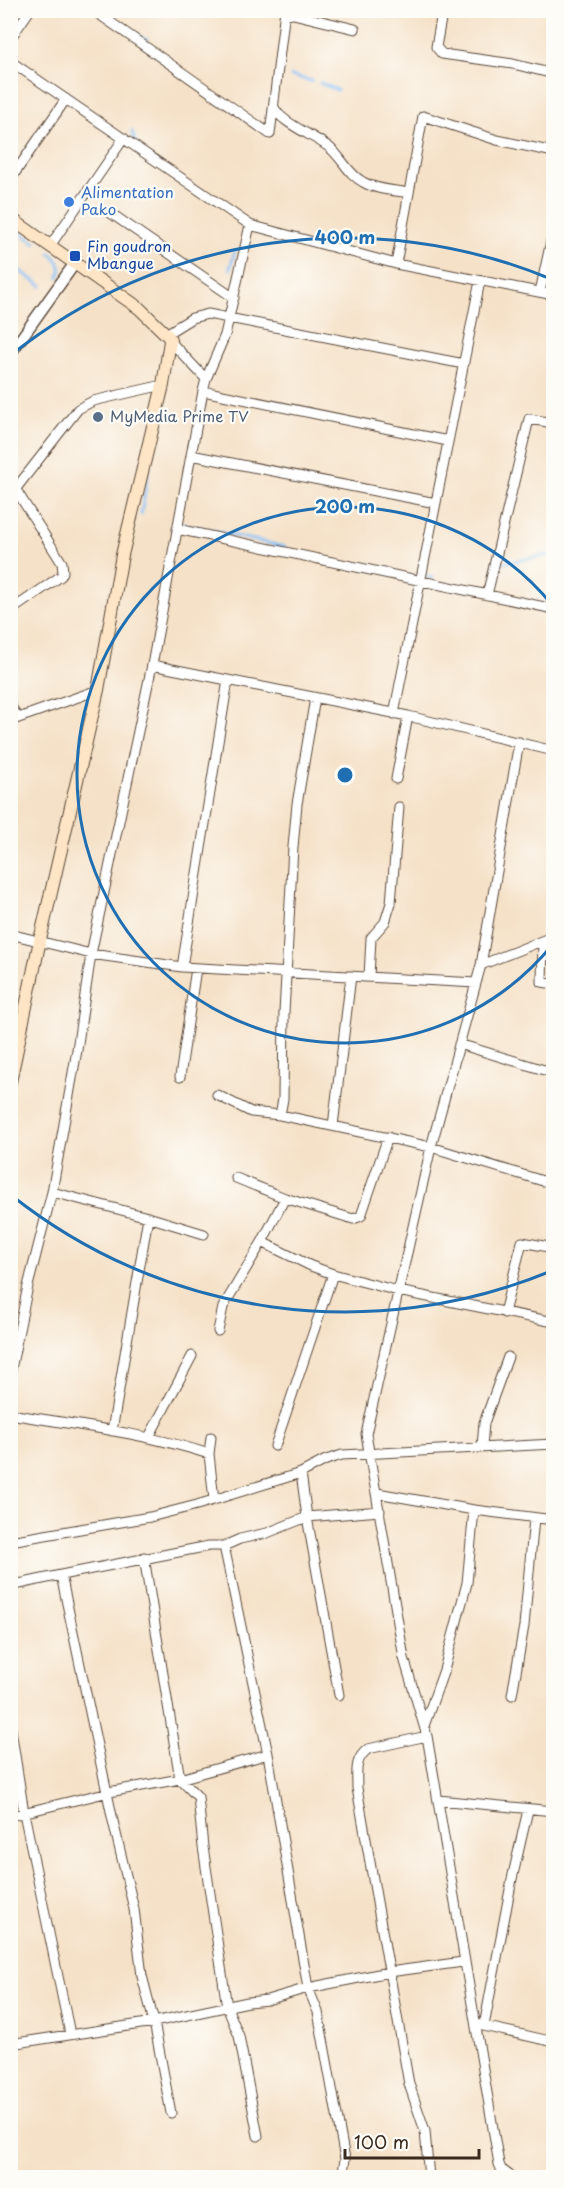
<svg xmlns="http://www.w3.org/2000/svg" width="564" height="2188" viewBox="0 0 564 2188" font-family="'Playpen Sans',sans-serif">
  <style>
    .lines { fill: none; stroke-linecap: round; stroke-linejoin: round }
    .stream { stroke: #82bdf4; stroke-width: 3 }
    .minor-casing { stroke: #574537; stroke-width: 11 }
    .tertiary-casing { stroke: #574537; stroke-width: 13 }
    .secondary-casing { stroke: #574537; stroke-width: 14 }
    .minor { stroke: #fff; stroke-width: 9 }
    .tertiary { stroke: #fff; stroke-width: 10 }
    .secondary { stroke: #fde5c5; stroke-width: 12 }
    .ring { fill: none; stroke: #1f6fb2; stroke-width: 3 }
    .shop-dot { fill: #3f7fe0; stroke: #fdfcf7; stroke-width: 2 }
    .transit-dot { fill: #1a4fb4; stroke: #fdfcf7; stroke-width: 2 }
    .service-dot { fill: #5c6f8a; stroke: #fdfcf7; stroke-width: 2 }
    .labels { text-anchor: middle; stroke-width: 4.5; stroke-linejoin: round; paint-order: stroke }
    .shop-label { font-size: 15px; fill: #366cbe; stroke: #fdfcf7; text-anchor: start }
    .transit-label { font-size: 15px; fill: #164399; stroke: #fdfcf7; text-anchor: start }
    .service-label { font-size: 15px; fill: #4e5e75; stroke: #fdfcf7; text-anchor: start }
    .centre { fill: #1f6fb2; stroke: #fdfcf7; stroke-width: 3 }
    .ring-label { font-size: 18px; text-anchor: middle; font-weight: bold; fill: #1f6fb2; stroke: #fdfcf7; stroke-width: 4.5; stroke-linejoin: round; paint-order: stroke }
  </style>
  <rect width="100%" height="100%" fill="#fdfcf7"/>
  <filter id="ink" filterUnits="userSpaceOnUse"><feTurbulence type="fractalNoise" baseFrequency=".0167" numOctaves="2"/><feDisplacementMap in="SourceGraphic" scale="12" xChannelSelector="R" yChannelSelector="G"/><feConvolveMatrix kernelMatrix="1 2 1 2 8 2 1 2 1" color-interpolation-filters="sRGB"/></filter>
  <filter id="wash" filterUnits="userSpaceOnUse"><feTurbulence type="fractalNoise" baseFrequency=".008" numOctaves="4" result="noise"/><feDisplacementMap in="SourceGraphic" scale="24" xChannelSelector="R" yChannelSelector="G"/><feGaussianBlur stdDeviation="1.35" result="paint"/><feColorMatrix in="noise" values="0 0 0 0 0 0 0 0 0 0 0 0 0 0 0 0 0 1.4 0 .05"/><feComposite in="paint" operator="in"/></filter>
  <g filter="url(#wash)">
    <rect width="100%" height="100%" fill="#f5e1c7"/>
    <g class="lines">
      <path class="stream" d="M 135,33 L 146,41 L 147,39
        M 291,76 L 312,81
        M 320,83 L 337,90
        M 132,131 L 135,142
        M 10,211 L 11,211
        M 17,230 L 35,243
        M 50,253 C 58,259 63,267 59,277
        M 10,264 L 42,286
        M 230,269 L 235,250
        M 145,491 L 149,467
        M 141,514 L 145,493
        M 182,523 L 190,526 L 285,547
        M 498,566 L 502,563 L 554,554
        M 423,576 L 433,578"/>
    </g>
  </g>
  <g filter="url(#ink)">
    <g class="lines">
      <g class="minor-casing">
        <path id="minor" d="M 93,10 L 270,134 L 285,10
          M 440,10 L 441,19 L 436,47 L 442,54 L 513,64 L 554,74
          M 285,12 L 355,29
          M 10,39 L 30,10
          M 10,61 L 250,225 L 396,264 L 554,295
          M 274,107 C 279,122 317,137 330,148 C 343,159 348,174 363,182 C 376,190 394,190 409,193
          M 10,180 L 66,99
          M 109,212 L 234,298
          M 50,246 L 124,138
          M 396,264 L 423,116 L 497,140 L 554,152
          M 540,292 L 554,227
          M 166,334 L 192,318 L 208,314 L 464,364
          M 170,341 L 206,379
          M 203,391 L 448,441
          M 191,455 L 436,503
          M 10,496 L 78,409 L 93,401 L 163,385
          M 177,529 L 554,609
          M 487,595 L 529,419 L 554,423
          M 10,611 L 61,576 L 63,572 L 62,563 L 16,490
          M 152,665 L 408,716 L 554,751
          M 315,698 L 297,804 L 293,847 L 284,1013 L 283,1099 L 280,1115 L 431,1147 L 543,1181 L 554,1182
          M 10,705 L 18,718
          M 394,714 L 480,281
          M 10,721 L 98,690
          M 396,779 L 408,716
          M 10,934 L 91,954 L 182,967 L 476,983
          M 543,942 L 542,982 L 554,984
          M 481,965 L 554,936
          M 182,967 L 228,680
          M 369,977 L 371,938 L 385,922 L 391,903 L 399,807
          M 459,1044 L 554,1073
          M 180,1077 L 196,968
          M 217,1095 L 251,1112 L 280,1115
          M 333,1126 L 351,976
          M 236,1178 L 285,1198 L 353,1219 L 361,1216 L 388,1137
          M 52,1192 L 148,1217 L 204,1234
          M 262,1242 L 311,1266 L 333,1274 L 398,1291 L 554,1322
          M 504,1313 L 522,1242 L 554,1248
          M 218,1331 L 223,1307 L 262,1242 L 285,1198
          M 10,1374 L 28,1286 L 52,1192 L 77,1050 L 91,954 L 152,665 L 203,391 L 206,379 L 225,335 L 250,225
          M 10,1414 C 77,1425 145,1433 209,1454
          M 112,1431 L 148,1217
          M 149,1437 L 192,1356
          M 211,1437 L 209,1454 L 214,1500
          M 275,1446 L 333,1274
          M 482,1447 L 484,1423 L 508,1357
          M 377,1493 L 474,1510 L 554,1520
          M 10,1541 L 150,1517 L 197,1505 L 301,1473
          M 224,1546 L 268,1754 L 308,1988 L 318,2012 L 345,2159 L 342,2178
          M 144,1557 L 180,1779 L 198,1797 L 203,1847 L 227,2007 L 239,2036 L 258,2136
          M 61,1575 L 209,1546 L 224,1546 L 240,1539 L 267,1533 L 307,1517 L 380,1511
          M 10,1586 L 61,1575 L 113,1821 L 134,1909 L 142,1976 L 154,2022 L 171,2113
          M 339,1695 L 307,1517 L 301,1473 L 326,1460 L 342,1455 L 554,1444
          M 512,1695 L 524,1626 L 534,1518
          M 10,1723 L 24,1813 L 70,2034
          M 424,1726 L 444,1670 L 467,1583 L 474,1510
          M 427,1736 L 368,1749 C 354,1759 357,1773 357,1788 L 409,2084 L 425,2131 L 429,2178
          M 438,1800 L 554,1811
          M 10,1816 L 109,1792 L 180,1779 L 268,1754
          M 479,2025 L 554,2042
          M 484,2026 L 512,1879 L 528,1810
          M 10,2044 L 154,2022 L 248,2002 L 267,2000 L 308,1988 L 389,1972 L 463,1962
          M 513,2178 L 501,2169 L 499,2164 L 427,1736 L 404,1658 L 366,1434 L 431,1147 L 481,965 L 519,742"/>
      </g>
      <g class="tertiary-casing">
        <path id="tertiary" d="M 10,354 L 75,263"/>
      </g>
      <g class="secondary-casing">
        <path id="secondary" d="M 10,218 L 139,308 L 169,337 L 170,341 L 163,385 L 122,555 L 98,690 L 40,940 L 10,1082"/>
      </g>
      <use href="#minor" class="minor"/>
      <use href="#tertiary" class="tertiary"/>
      <use href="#secondary" class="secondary"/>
    </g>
  </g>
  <g class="ring">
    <path d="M553 944A268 268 0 1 1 553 606"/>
    <path d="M551 1271A537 537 0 0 1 11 1195M11 355A537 537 0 0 1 551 279"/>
  </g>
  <circle class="shop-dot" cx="69" cy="202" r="6"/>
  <rect class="transit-dot" x="69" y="250" width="12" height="12" rx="3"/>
  <circle class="service-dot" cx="98" cy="417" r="6"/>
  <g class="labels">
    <g class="shop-label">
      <text x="81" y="198">Alimentation<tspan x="81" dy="17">Pako</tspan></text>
    </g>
    <g class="transit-label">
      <text x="87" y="252">Fin goudron<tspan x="87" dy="17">Mbangue</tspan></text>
    </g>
    <g class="service-label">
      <text x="110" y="422">MyMedia Prime TV</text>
    </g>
  </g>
  <circle cx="345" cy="775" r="9" class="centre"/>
  <g class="ring-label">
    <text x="345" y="244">400 m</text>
    <text x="345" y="513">200 m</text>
  </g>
  <rect width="564" height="2188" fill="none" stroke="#fdfcf7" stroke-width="36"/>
  <path d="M345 2149v9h134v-9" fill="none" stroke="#3b2a1e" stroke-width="3"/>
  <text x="354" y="2149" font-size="18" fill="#3b2a1e" stroke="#fdfcf7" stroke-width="4.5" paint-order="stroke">100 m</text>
</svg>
